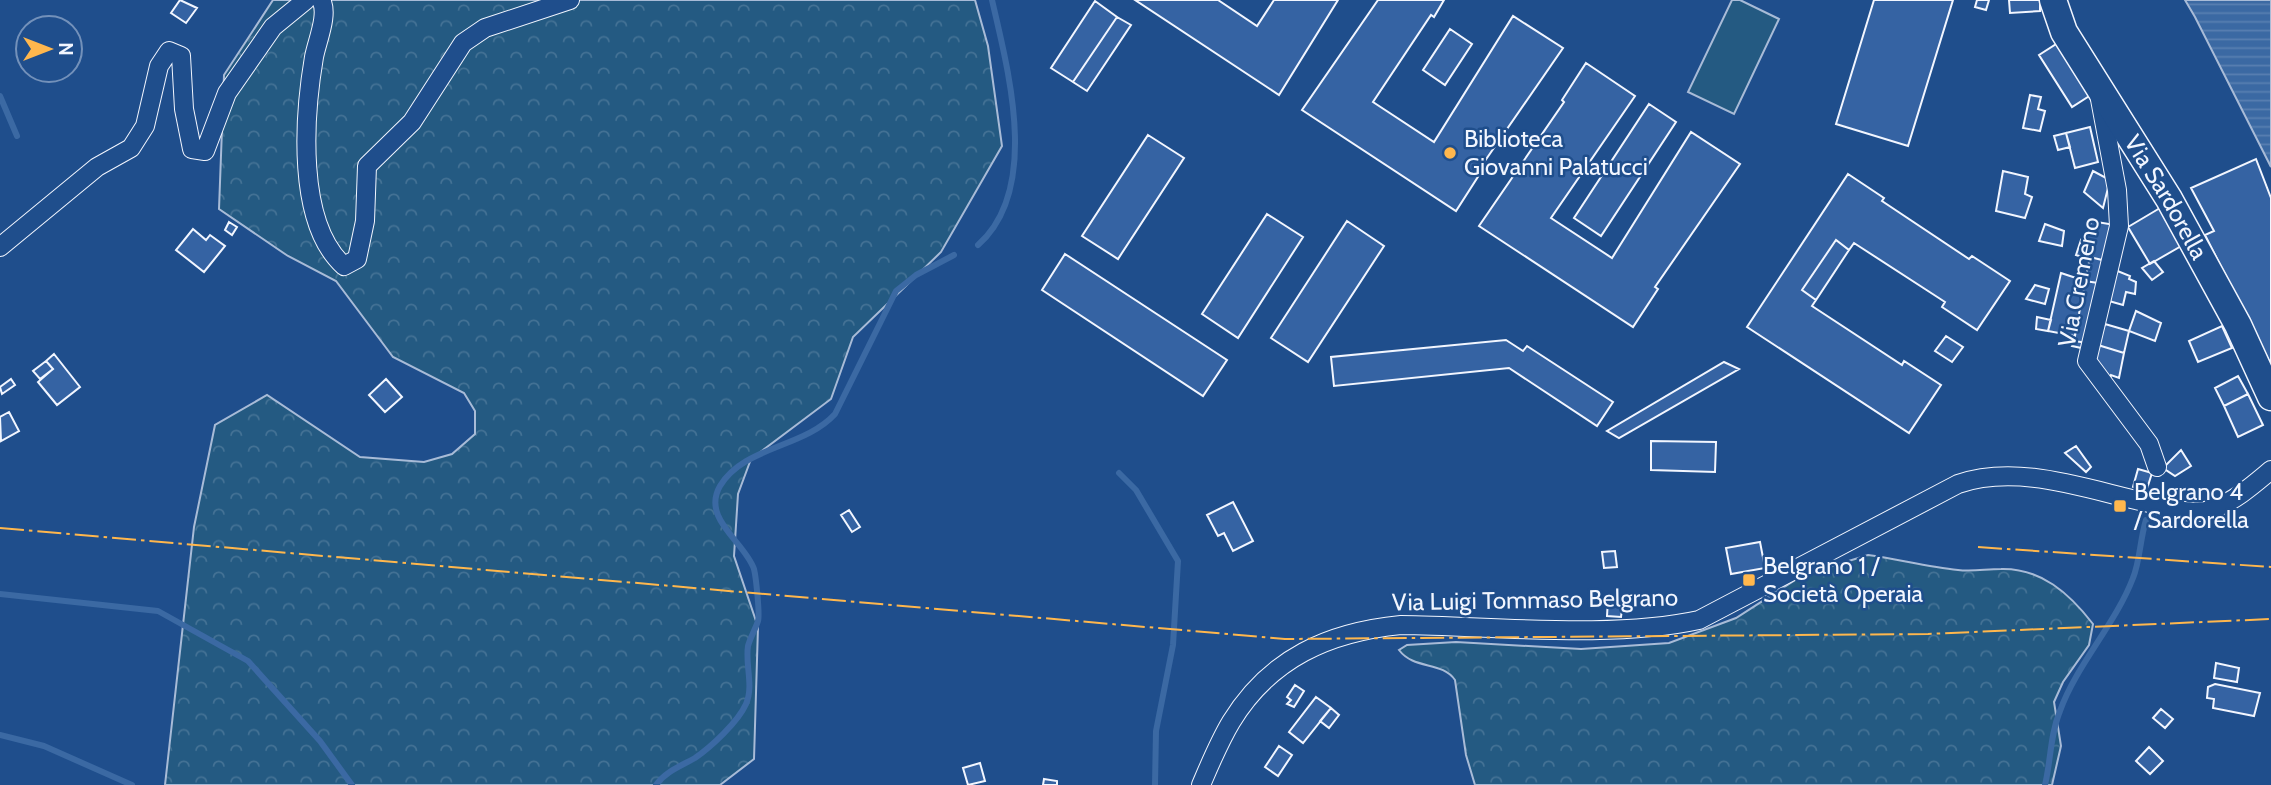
<svg xmlns="http://www.w3.org/2000/svg" width="2271" height="785" viewBox="0 0 2271 785" font-family="Cabin,sans-serif">
  <style>
    .grass { fill: #245a82; stroke: #a8bbd7; stroke-width: 2 }
    .forest { fill: url(#forest-crowns); stroke: #a8bbd7; stroke-width: 2 }
    .water { fill: url(#water-rules); stroke: #a8bbd7; stroke-width: 2 }
    .lines { fill: none; stroke-linecap: round; stroke-linejoin: round }
    .stream { stroke: #3b69a3; stroke-width: 6 }
    .building { fill: #3563a3; stroke: #f2f6ff; stroke-width: 2 }
    .minor-casing { stroke: #f2f6ff; stroke-width: 20 }
    .secondary-casing { stroke: #f2f6ff; stroke-width: 29 }
    .minor { stroke: #1f4e8c; stroke-width: 18 }
    .secondary { stroke: #1f4e8c; stroke-width: 26 }
    .power { stroke: #ffb74d; stroke-width: 2; stroke-dasharray: 24 5 3.5 5; stroke-linecap: butt }
    .poi-dot { fill: #ffb74d; stroke: #1f4e8c; stroke-width: 2.5 }
    .labels { text-anchor: middle; stroke-width: 5; stroke-linejoin: round; paint-order: stroke }
    .poi-label { font-size: 24px; fill: #f2f6ff; stroke: #1f4e8c; text-anchor: start }
    .street-label { font-size: 24px; fill: #f2f6ff; stroke: #1f4e8c }
  </style>
  <defs>
    <pattern id="forest-crowns" width="20" height="18" patternUnits="userSpaceOnUse" patternTransform="scale(1.75)"><rect width="20" height="18" fill="#245a82"/><path d="M2 6a3 3 0 1 1 6 0M12 15a3 3 0 1 1 6 0" fill="none" stroke="#447295"/></pattern>
    <pattern id="water-rules" width="6" height="5" patternUnits="userSpaceOnUse" patternTransform="scale(1.75)"><rect width="6" height="5" fill="#3b69a3"/><path d="M0 2.5h6" fill="none" stroke="#587fb1"/></pattern>
  </defs>
  <rect width="100%" height="100%" fill="#1f4e8c"/>
  <path class="grass" d="M 1732,0 L 1740,0 L 1779,19 L 1734,114 L 1688,92 Z"/>
  <path class="forest" d="M 273,0 L 975,0 L 988,46 L 1002,146 L 941,252 L 853,337 L 831,399 L 751,459 L 738,494 L 734,556 L 758,627 L 754,759 L 720,785 L 165,785 L 194,527 L 215,425 L 267,395 L 360,457 L 424,462 L 452,454 L 475,434 L 475,411 L 464,393 L 393,357 L 336,281 L 288,256 L 219,209 L 224,75 Z
    M 1868,555 C 1898,559 1927,567 1958,570 C 1972,572 1986,569 2001,569 C 2041,568 2069,593 2093,624 L 2089,645 L 2063,682 L 2054,702 L 2061,746 L 2052,785 L 1475,785 L 1466,755 L 1455,680 C 1442,661 1414,670 1399,650 L 1407,645 L 1456,642 L 1581,649 L 1669,643 L 1736,618 L 1803,575 Z"/>
  <path class="water" d="M 2185,0 L 2271,0 L 2271,167 L 2195,17 Z"/>
  <g class="lines">
    <path class="stream" d="M 0,96 L 17,136
      M 978,245 C 1041,189 1008,70 992,0
      M 1119,473 L 1136,490 L 1178,561 L 1173,645 L 1156,731 L 1155,785
      M 0,594 L 158,611 L 248,661 L 320,741 L 352,785
      M 0,735 L 44,746 L 132,785
      M 656,785 C 666,771 681,766 695,758 C 711,747 738,722 746,704 C 754,686 745,665 748,646 C 750,638 755,630 758,621 C 760,615 756,577 754,569 C 745,542 701,519 720,486 C 744,446 804,448 835,414 L 896,291 L 916,275 L 954,255
      M 2045,785 C 2051,760 2050,735 2060,711 C 2077,664 2115,625 2133,578 C 2140,561 2140,539 2146,520"/>
  </g>
  <path class="building" d="M 180,0 L 197,8 L 186,23 L 171,13 Z
    M 1135,0 L 1218,0 L 1257,26 L 1274,0 L 1338,0 L 1279,95 Z
    M 1378,0 L 1444,0 L 1434,17 L 1431,15 L 1373,102 L 1434,142 L 1513,16 L 1563,48 L 1478,171 L 1481,172 L 1456,211 L 1302,110 Z
    M 1874,0 L 1953,0 L 1908,146 L 1836,124 Z
    M 1977,0 L 1989,0 L 1986,10 L 1975,7 Z
    M 2009,0 L 2040,0 L 2040,11 L 2010,13 Z
    M 1095,1 L 1117,17 L 1073,82 L 1051,68 Z
    M 1117,17 L 1131,25 L 1087,91 L 1073,82 Z
    M 1450,29 L 1472,44 L 1445,85 L 1423,70 Z
    M 2061,41 L 2094,93 L 2072,107 L 2039,55 Z
    M 1586,63 L 1635,96 L 1551,218 L 1612,258 L 1691,132 L 1740,164 L 1655,287 L 1658,289 L 1633,327 L 1479,226 L 1564,102 L 1562,100 Z
    M 2030,95 L 2041,97 L 2038,109 L 2045,111 L 2040,131 L 2023,128 Z
    M 1649,104 L 1676,122 L 1601,236 L 1574,218 Z
    M 2090,127 L 2098,162 L 2075,168 L 2066,133 Z
    M 2066,133 L 2070,147 L 2058,150 L 2054,136 Z
    M 1148,135 L 1184,158 L 1118,259 L 1082,236 Z
    M 2256,159 L 2271,198 L 2271,365 L 2205,235 L 2214,231 L 2191,188 Z
    M 2003,171 L 2028,177 L 2025,194 L 2032,197 L 2025,218 L 1996,211 Z
    M 2093,171 L 2110,180 L 2103,208 L 2084,192 Z
    M 1848,174 L 1884,198 L 1882,201 L 1969,259 L 1972,256 L 2010,281 L 1977,330 L 1942,307 L 1945,302 L 1854,243 L 1849,250 L 1836,240 L 1802,290 L 1816,300 L 1812,306 L 1902,365 L 1904,361 L 1941,385 L 1909,433 L 1747,327 Z
    M 2160,208 L 2183,245 L 2150,264 L 2128,227 Z
    M 1267,214 L 1303,237 L 1238,338 L 1202,314 Z
    M 1347,221 L 1384,246 L 1308,362 L 1271,338 Z
    M 2091,221 L 2115,225 L 2106,261 L 2090,257 L 2093,246 L 2085,244 Z
    M 229,222 L 237,227 L 232,235 L 225,230 Z
    M 2045,224 L 2064,231 L 2062,246 L 2039,241 Z
    M 193,229 L 206,240 L 210,235 L 225,246 L 204,272 L 176,250 Z
    M 1836,240 L 1849,250 L 1816,300 L 1802,290 Z
    M 2081,240 L 2093,246 L 2089,259 L 2076,255 Z
    M 1065,254 L 1227,360 L 1203,396 L 1042,290 Z
    M 2090,257 L 2106,261 L 2098,283 L 2085,281 Z
    M 2154,261 L 2163,272 L 2152,280 L 2142,268 Z
    M 2115,270 L 2130,276 L 2129,279 L 2136,282 L 2135,294 L 2126,292 L 2123,305 L 2109,301 Z
    M 2061,273 L 2085,281 L 2075,336 L 2048,331 Z
    M 2085,281 L 2098,283 L 2088,343 L 2074,341 Z
    M 2035,285 L 2049,289 L 2045,304 L 2026,299 Z
    M 2136,311 L 2161,323 L 2155,341 L 2129,331 Z
    M 2037,317 L 2051,320 L 2048,331 L 2036,329 Z
    M 2105,324 L 2129,331 L 2124,353 L 2098,345 Z
    M 2222,326 L 2232,348 L 2198,362 L 2189,341 Z
    M 1946,336 L 1963,347 L 1952,362 L 1935,351 Z
    M 1506,340 L 1523,351 L 1527,346 L 1613,402 L 1597,426 L 1509,368 L 1334,386 L 1331,357 Z
    M 2074,341 L 2088,343 L 2086,349 L 2072,346 Z
    M 2098,345 L 2124,353 L 2119,378 L 2111,375 L 2109,383 L 2092,360 Z
    M 54,354 L 80,387 L 57,405 L 38,382 L 53,369 L 46,361 Z
    M 46,361 L 53,369 L 40,379 L 33,371 Z
    M 1724,362 L 1739,369 L 1619,438 L 1607,431 Z
    M 2238,376 L 2248,394 L 2224,406 L 2215,388 Z
    M 11,379 L 15,385 L 2,394 L 0,387 Z
    M 386,379 L 402,397 L 385,412 L 369,395 Z
    M 2248,394 L 2263,425 L 2238,437 L 2224,406 Z
    M 9,412 L 19,431 L 1,441 L 0,417 Z
    M 1651,441 L 1716,442 L 1715,472 L 1651,470 Z
    M 2076,446 L 2091,467 L 2086,472 L 2065,453 Z
    M 2181,450 L 2191,466 L 2175,476 L 2163,468 Z
    M 2138,469 L 2152,473 L 2146,492 L 2133,487 Z
    M 1233,502 L 1253,541 L 1233,551 L 1224,533 L 1218,536 L 1207,515 Z
    M 849,510 L 860,527 L 852,532 L 841,515 Z
    M 1760,542 L 1765,568 L 1731,574 L 1726,548 Z
    M 1615,551 L 1617,567 L 1604,568 L 1602,552 Z
    M 1608,599 L 1623,602 L 1621,617 L 1607,616 Z
    M 2216,663 L 2239,668 L 2237,682 L 2214,678 Z
    M 2215,684 L 2260,693 L 2254,716 L 2213,708 L 2214,699 L 2207,698 L 2208,687 Z
    M 1295,685 L 1304,691 L 1294,707 L 1287,704 L 1291,700 L 1287,697 Z
    M 1316,697 L 1331,708 L 1303,743 L 1289,732 Z
    M 1331,708 L 1339,715 L 1329,728 L 1320,721 Z
    M 2161,709 L 2173,719 L 2165,728 L 2153,718 Z
    M 1279,746 L 1292,755 L 1278,776 L 1265,767 Z
    M 2149,747 L 2163,761 L 2150,774 L 2136,761 Z
    M 980,763 L 985,781 L 968,785 L 963,768 Z
    M 1044,779 L 1057,781 L 1057,785 L 1043,785 Z"/>
  <g class="lines">
    <g class="minor-casing">
      <path id="minor" d="M 321,0 C 329,14 317,41 314,57 C 304,116 296,223 344,266 L 357,259 L 365,221 L 367,166 L 412,122 L 463,43 L 485,28 L 570,0
        M 2099,94 L 2117,190 L 2119,226 L 2087,361 L 2149,444 L 2157,467
        M 0,247 L 97,167 L 131,148 L 145,126 L 159,66 L 169,51 L 181,56 L 184,109 L 192,149 L 205,151 L 227,93 L 273,27 L 306,0
        M 1201,785 C 1210,764 1219,742 1231,722 C 1270,658 1329,632 1401,625 C 1493,626 1611,639 1699,620 L 1958,484 C 2019,463 2088,490 2149,503 C 2168,508 2194,516 2213,509 C 2235,501 2253,485 2271,470"/>
    </g>
    <g class="secondary-casing">
      <g id="secondary">
        <path id="s1" d="M 2053,0 L 2064,32 L 2169,199 L 2238,325 L 2271,397"/>
      </g>
    </g>
    <use href="#minor" class="minor"/>
    <use href="#secondary" class="secondary"/>
    <path class="power" d="M 0,528 L 1285,639 L 1928,634 L 2271,619
      M 1978,547 L 2271,567"/>
  </g>
  <g class="poi-dot">
    <circle cx="1450" cy="153" r="7"/>
    <rect x="2113" y="499" width="14" height="14" rx="3.5"/>
    <rect x="1742" y="573" width="14" height="14" rx="3.5"/>
  </g>
  <g class="labels">
    <g class="poi-label">
      <text x="1464" y="147">Biblioteca<tspan x="1464" dy="28">Giovanni Palatucci</tspan></text>
      <text x="2134" y="500">Belgrano 4<tspan x="2134" dy="28">/ Sardorella</tspan></text>
      <text x="1763" y="574">Belgrano 1 /<tspan x="1763" dy="28">Società Operaia</tspan></text>
    </g>
    <g class="street-label">
      <text dy="8" stroke="none"><textPath href="#s1" startOffset="228">Via Sardorella</textPath></text>
      <text transform="translate(2079 282) rotate(-79)" y="8">Via Cremeno</text>
      <text transform="translate(1535 600) rotate(-1)" y="8">Via Luigi Tommaso Belgrano</text>
    </g>
  </g>
  <g transform="translate(49 49) rotate(90)"><circle r="33" fill="#1f4e8c" stroke="#7391ba" stroke-width="2"/>
  <path d="M0-5L12 26L0 18L-12 26Z" fill="#ffb74d"/>
  <text y="-10" font-size="19" font-weight="bold" text-anchor="middle" fill="#f2f6ff">N</text>
  </g>
</svg>
